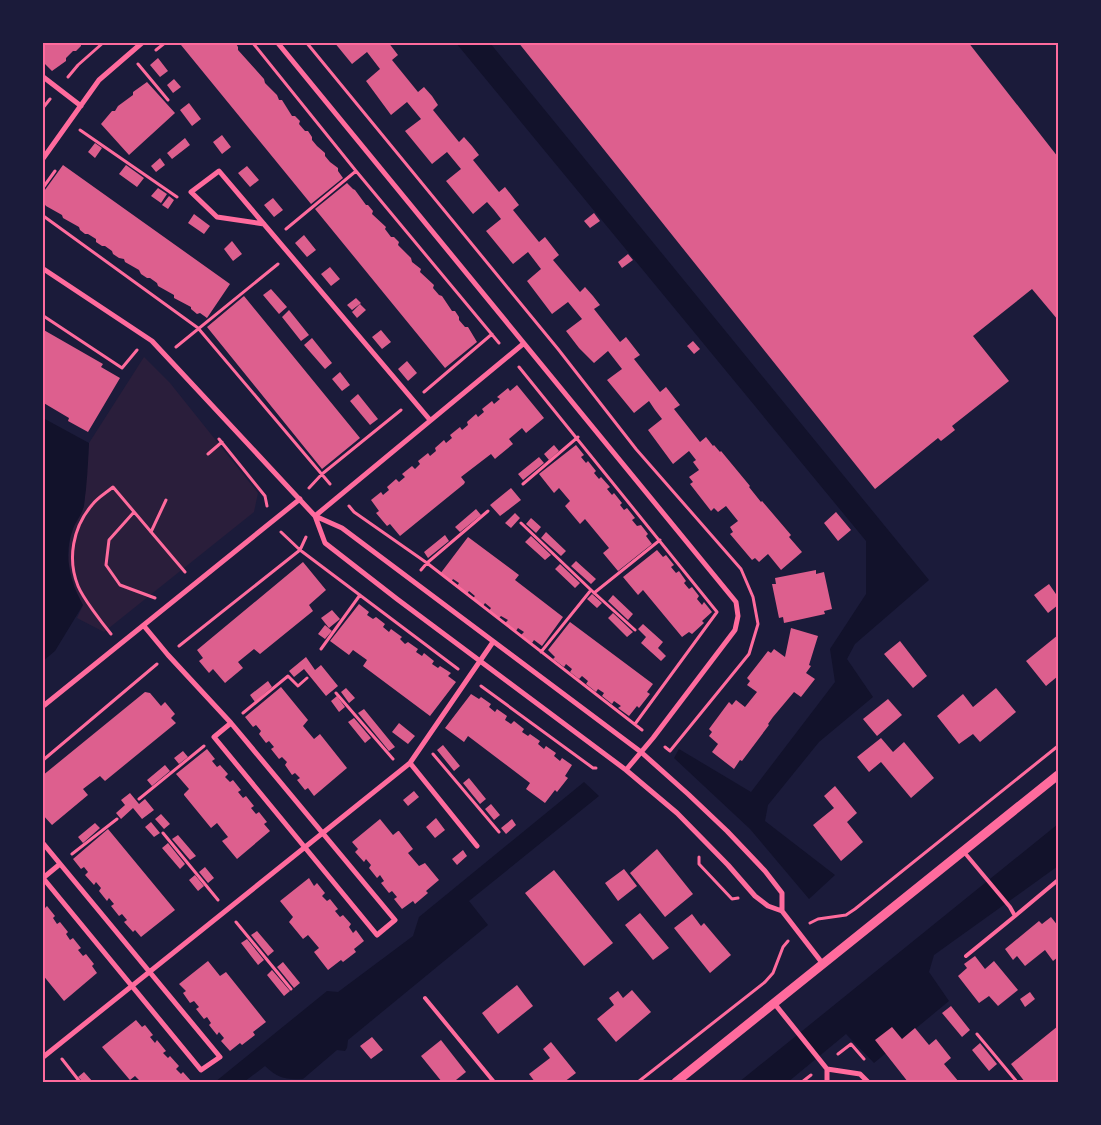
<svg xmlns="http://www.w3.org/2000/svg" width="1101" height="1125" viewBox="0 0 1101 1125" font-family="'Alegreya Sans',sans-serif">
  <style>
    .green { fill: #2a1e3b }
    .water { fill: #12122b }
    .building { fill: #dd5f8e }
    .lines { fill: none; stroke-linecap: round; stroke-linejoin: round }
    .path { stroke: #ff6b9d; stroke-width: 3 }
    .service { stroke: #ff6b9d; stroke-width: 4 }
    .minor { stroke: #ff6b9d; stroke-width: 5 }
    .tertiary { stroke: #ff6b9d; stroke-width: 9 }
    .neatline { fill: none; stroke: #ff6b9d; stroke-width: 2 }
  </style>
  <rect width="100%" height="100%" fill="#1b1b3a"/>
  <path class="green" d="M 144,357 L 170,383 L 258,493 L 254,512 L 104,632 L 77,618 L 83,605 L 74,588 L 68,561 L 70,537 L 76,519 L 84,507 L 89,443 Z"/>
  <path class="water" d="M 456,43 L 490,43 L 929,580 L 855,644 L 847,659 L 873,697 L 819,742 L 768,805 L 765,821 L 835,875 L 809,899 L 750,829 L 674,758 L 679,749 L 751,792 L 835,682 L 830,649 L 866,594 L 866,541 Z
    M 43,418 L 89,443 C 88,464 87,485 84,505 C 83,513 76,521 73,529 C 63,555 70,582 83,605 L 55,651 L 43,661 Z
    M 584,782 L 599,796 L 469,901 L 488,925 L 348,1040 L 347,1048 L 345,1051 L 337,1050 L 303,1079 C 285,1080 278,1078 265,1066 L 244,1082 L 215,1082 L 327,991 L 338,992 L 413,936 L 419,917 Z
    M 1058,824 L 1058,866 L 934,955 L 929,972 L 949,1001 L 874,1063 L 846,1034 L 788,1082 L 739,1082 Z"/>
  <path class="building" d="M 42,42 L 81,42 L 81,46 L 76,51 L 73,51 L 66,58 L 66,61 L 52,71 L 42,61 Z
    M 185,42 L 235,42 L 238,47 L 238,50 L 264,79 L 265,83 L 277,95 L 279,100 L 282,100 L 292,116 L 295,116 L 300,121 L 299,124 L 305,131 L 308,131 L 312,137 L 312,140 L 317,146 L 325,153 L 325,156 L 330,162 L 338,168 L 338,171 L 343,178 L 311,204 L 181,45 Z
    M 334,42 L 388,42 L 398,55 L 392,60 L 418,92 L 424,87 L 432,96 L 438,105 L 433,110 L 459,142 L 464,137 L 472,146 L 479,155 L 473,160 L 499,192 L 505,187 L 519,205 L 513,210 L 539,242 L 545,237 L 559,255 L 553,260 L 580,292 L 585,287 L 593,296 L 600,305 L 594,309 L 620,342 L 626,337 L 640,355 L 634,359 L 660,392 L 666,387 L 680,405 L 674,409 L 700,442 L 706,437 L 713,446 L 714,445 L 720,452 L 721,451 L 750,486 L 749,487 L 761,502 L 762,501 L 791,535 L 789,537 L 802,552 L 781,570 L 768,554 L 759,562 L 755,558 L 752,560 L 730,534 L 733,532 L 730,527 L 738,521 L 726,506 L 718,512 L 714,508 L 711,511 L 690,484 L 693,482 L 689,477 L 699,470 L 693,462 L 696,460 L 689,451 L 673,464 L 648,430 L 662,419 L 655,410 L 649,401 L 634,413 L 607,380 L 622,369 L 608,351 L 594,363 L 579,348 L 566,331 L 582,319 L 568,302 L 552,314 L 527,281 L 541,269 L 528,252 L 513,264 L 486,231 L 501,219 L 494,210 L 487,202 L 473,214 L 446,181 L 461,169 L 447,152 L 432,164 L 405,131 L 421,119 L 407,102 L 391,115 L 366,81 L 380,69 L 367,52 L 352,64 Z
    M 518,42 L 968,42 L 1058,157 L 1058,320 L 1032,289 L 973,336 L 1009,381 L 952,426 L 955,430 L 941,441 L 938,438 L 875,489 Z
    M 158,58 L 168,71 L 160,77 L 150,65 Z
    M 174,79 L 181,87 L 173,93 L 167,85 Z
    M 147,82 L 175,113 L 129,155 L 101,124 L 112,111 L 115,111 L 118,106 L 133,95 L 133,92 Z
    M 189,103 L 201,119 L 192,126 L 180,110 Z
    M 222,135 L 231,147 L 222,154 L 213,142 Z
    M 185,138 L 190,145 L 172,159 L 167,153 Z
    M 95,143 L 102,148 L 95,158 L 88,152 Z
    M 160,158 L 165,165 L 156,172 L 151,166 Z
    M 63,165 L 230,284 L 207,318 L 200,313 L 197,314 L 191,309 L 191,307 L 174,298 L 174,295 L 158,286 L 157,283 L 150,278 L 147,278 L 141,274 L 139,270 L 125,262 L 124,259 L 119,258 L 113,254 L 112,251 L 105,246 L 102,246 L 96,242 L 96,239 L 88,234 L 85,234 L 80,230 L 79,227 L 63,218 L 62,215 L 46,206 L 42,201 L 42,194 Z
    M 126,165 L 144,178 L 137,187 L 119,174 Z
    M 247,166 L 259,180 L 250,187 L 238,173 Z
    M 347,183 L 353,189 L 355,190 L 366,205 L 368,205 L 373,211 L 372,214 L 386,227 L 385,229 L 391,237 L 394,237 L 399,242 L 398,245 L 411,258 L 412,262 L 421,269 L 420,272 L 434,285 L 433,288 L 439,295 L 442,296 L 452,311 L 455,311 L 459,317 L 459,320 L 465,327 L 468,327 L 477,342 L 445,368 L 315,209 Z
    M 158,188 L 167,194 L 161,203 L 151,196 Z
    M 169,196 L 174,200 L 168,209 L 162,205 Z
    M 273,198 L 283,210 L 274,217 L 264,205 Z
    M 594,213 L 600,221 L 590,228 L 584,221 Z
    M 194,214 L 210,226 L 204,234 L 188,223 Z
    M 304,235 L 316,250 L 307,257 L 295,243 Z
    M 232,241 L 242,254 L 233,261 L 224,249 Z
    M 628,254 L 633,260 L 622,268 L 618,262 Z
    M 330,267 L 340,279 L 331,286 L 321,274 Z
    M 271,289 L 287,307 L 279,314 L 263,295 Z
    M 244,296 L 360,438 L 322,469 L 207,327 Z
    M 356,298 L 361,303 L 352,310 L 347,305 Z
    M 360,304 L 366,310 L 357,318 L 352,312 Z
    M 289,310 L 309,335 L 301,341 L 282,317 Z
    M 42,329 L 103,364 L 101,367 L 120,378 L 88,432 L 68,421 L 69,418 L 42,402 Z
    M 381,330 L 391,342 L 382,349 L 372,337 Z
    M 312,338 L 332,363 L 325,369 L 304,345 Z
    M 693,341 L 700,349 L 694,354 L 687,346 Z
    M 407,361 L 417,373 L 408,381 L 398,369 Z
    M 340,372 L 350,385 L 342,391 L 332,379 Z
    M 517,385 L 544,418 L 526,433 L 522,428 L 509,439 L 513,444 L 496,458 L 495,459 L 491,454 L 461,477 L 465,482 L 464,484 L 400,536 L 390,524 L 387,526 L 376,513 L 379,511 L 371,500 L 381,492 L 383,495 L 389,490 L 387,487 L 396,479 L 399,482 L 405,477 L 402,474 L 412,466 L 415,469 L 420,464 L 418,461 L 428,453 L 430,456 L 436,451 L 435,448 L 444,440 L 446,443 L 452,438 L 450,435 L 460,427 L 462,430 L 468,425 L 467,422 L 476,414 L 478,417 L 484,412 L 482,409 L 492,401 L 494,404 L 500,399 L 497,397 L 508,388 L 510,391 Z
    M 358,394 L 378,419 L 370,425 L 350,401 Z
    M 554,445 L 559,451 L 549,460 L 544,454 Z
    M 576,445 L 584,455 L 581,457 L 586,463 L 588,461 L 596,471 L 594,473 L 599,479 L 601,477 L 610,487 L 607,489 L 612,495 L 614,493 L 622,503 L 620,505 L 624,510 L 627,508 L 635,518 L 632,520 L 637,526 L 641,525 L 648,534 L 646,536 L 652,544 L 618,571 L 603,553 L 609,548 L 585,519 L 580,524 L 565,506 L 570,501 L 559,488 L 554,493 L 539,474 Z
    M 539,457 L 544,463 L 523,480 L 518,474 Z
    M 511,488 L 521,500 L 500,516 L 490,505 Z
    M 476,509 L 481,515 L 460,532 L 455,527 Z
    M 836,512 L 851,530 L 838,541 L 824,523 Z
    M 515,513 L 520,518 L 511,528 L 505,523 Z
    M 531,518 L 541,527 L 536,533 L 526,524 Z
    M 546,532 L 566,551 L 561,556 L 541,538 Z
    M 445,535 L 449,541 L 428,558 L 424,552 Z
    M 531,536 L 551,555 L 545,560 L 525,542 Z
    M 468,537 L 519,575 L 515,580 L 563,617 L 542,646 L 534,640 L 532,643 L 521,635 L 524,632 L 518,628 L 516,631 L 505,623 L 508,620 L 501,616 L 499,618 L 489,611 L 491,608 L 485,603 L 483,606 L 473,598 L 475,596 L 469,591 L 467,594 L 457,586 L 459,583 L 453,579 L 451,582 L 440,574 Z
    M 657,550 L 663,557 L 666,555 L 674,565 L 671,567 L 676,573 L 679,571 L 686,581 L 684,583 L 689,589 L 692,587 L 699,596 L 697,599 L 702,605 L 704,602 L 712,612 L 702,621 L 704,623 L 692,634 L 689,632 L 682,637 L 643,590 L 638,595 L 623,577 Z
    M 576,561 L 596,579 L 591,584 L 571,566 Z
    M 303,562 L 326,590 L 309,605 L 313,611 L 260,654 L 254,649 L 238,662 L 243,668 L 225,683 L 213,669 L 209,673 L 199,661 L 203,658 L 197,650 Z
    M 560,564 L 580,583 L 575,588 L 555,569 Z
    M 816,570 L 816,574 L 824,572 L 832,609 L 824,611 L 825,614 L 784,623 L 783,617 L 779,618 L 772,584 L 776,584 L 775,578 Z
    M 1049,584 L 1058,597 L 1058,605 L 1048,613 L 1034,595 Z
    M 592,594 L 602,603 L 597,608 L 587,599 Z
    M 613,595 L 633,614 L 628,620 L 608,601 Z
    M 359,604 L 369,612 L 367,615 L 373,619 L 376,617 L 385,624 L 383,627 L 389,632 L 391,629 L 402,637 L 400,639 L 405,644 L 408,642 L 418,649 L 416,652 L 422,656 L 424,653 L 434,661 L 432,664 L 438,668 L 440,666 L 451,673 L 448,676 L 456,682 L 430,716 L 363,666 L 367,660 L 353,650 L 349,655 L 330,641 Z
    M 332,610 L 340,619 L 329,628 L 321,618 Z
    M 613,613 L 633,632 L 627,637 L 608,618 Z
    M 570,622 L 653,684 L 647,692 L 650,694 L 639,708 L 637,706 L 629,716 L 618,708 L 621,706 L 614,701 L 612,704 L 602,696 L 604,693 L 598,689 L 596,692 L 586,684 L 588,681 L 582,676 L 579,679 L 570,672 L 572,669 L 566,664 L 564,667 L 553,659 L 555,657 L 548,650 Z
    M 643,624 L 663,642 L 658,648 L 666,656 L 661,661 L 641,643 L 646,637 L 638,629 Z
    M 325,625 L 332,631 L 325,639 L 318,634 Z
    M 791,628 L 818,636 L 809,665 L 811,666 L 806,673 L 815,679 L 801,697 L 794,692 L 773,717 L 768,724 L 769,725 L 742,761 L 740,760 L 734,769 L 712,752 L 718,744 L 709,736 L 712,732 L 709,729 L 729,702 L 732,705 L 736,700 L 745,707 L 757,692 L 747,685 L 750,681 L 747,678 L 768,651 L 771,653 L 774,649 L 785,657 Z
    M 1058,635 L 1058,676 L 1046,686 L 1026,661 Z
    M 900,641 L 927,676 L 913,688 L 884,654 Z
    M 306,657 L 315,670 L 321,665 L 338,686 L 326,696 L 304,669 L 294,677 L 289,671 Z
    M 268,681 L 272,687 L 255,702 L 250,695 Z
    M 281,687 L 308,720 L 303,726 L 314,739 L 320,734 L 347,768 L 314,796 L 308,788 L 305,790 L 297,780 L 300,778 L 295,773 L 292,775 L 285,765 L 287,762 L 282,757 L 279,759 L 271,749 L 274,747 L 269,741 L 266,743 L 259,734 L 261,731 L 256,725 L 253,727 L 245,717 Z
    M 346,688 L 355,698 L 349,703 L 341,692 Z
    M 996,688 L 1016,712 L 980,742 L 973,734 L 959,744 L 937,716 L 963,694 L 973,707 Z
    M 145,692 L 150,693 L 161,706 L 165,702 L 175,714 L 171,718 L 176,723 L 105,781 L 100,776 L 83,789 L 88,795 L 52,825 L 42,814 L 42,776 Z
    M 471,694 L 479,699 L 481,697 L 491,704 L 489,707 L 495,712 L 497,709 L 507,716 L 505,720 L 511,724 L 514,721 L 524,729 L 522,732 L 528,736 L 530,734 L 540,741 L 538,744 L 544,749 L 546,746 L 556,753 L 554,756 L 560,761 L 562,758 L 572,765 L 565,776 L 568,778 L 557,792 L 555,790 L 545,803 L 526,789 L 530,783 L 468,736 L 464,742 L 445,728 Z
    M 337,696 L 345,707 L 339,712 L 331,701 Z
    M 888,699 L 902,715 L 877,736 L 863,719 Z
    M 364,709 L 395,747 L 389,751 L 358,713 Z
    M 354,718 L 371,738 L 365,743 L 348,722 Z
    M 399,723 L 415,736 L 408,744 L 392,732 Z
    M 881,738 L 893,752 L 904,742 L 934,778 L 911,798 L 881,762 L 869,772 L 857,757 Z
    M 443,745 L 460,766 L 454,771 L 437,750 Z
    M 207,749 L 215,759 L 212,761 L 217,767 L 220,765 L 228,774 L 225,777 L 230,782 L 233,780 L 241,790 L 238,792 L 243,798 L 246,796 L 254,806 L 251,808 L 256,814 L 259,812 L 267,822 L 264,824 L 270,831 L 237,859 L 222,841 L 228,837 L 217,823 L 211,828 L 184,795 L 184,794 L 189,789 L 176,774 Z
    M 183,751 L 188,757 L 179,764 L 174,758 Z
    M 165,765 L 170,771 L 152,786 L 147,780 Z
    M 469,778 L 486,799 L 480,804 L 463,783 Z
    M 835,786 L 857,813 L 847,822 L 863,842 L 841,861 L 813,825 L 834,808 L 824,796 Z
    M 414,791 L 419,797 L 408,806 L 403,800 Z
    M 130,793 L 139,804 L 145,799 L 154,810 L 142,819 L 133,808 L 121,819 L 116,813 L 125,805 L 121,800 Z
    M 491,804 L 500,815 L 494,820 L 485,809 Z
    M 161,814 L 170,824 L 164,829 L 155,819 Z
    M 436,818 L 445,830 L 435,838 L 426,827 Z
    M 380,819 L 393,835 L 398,831 L 399,831 L 413,849 L 408,853 L 419,866 L 425,863 L 439,880 L 426,891 L 428,893 L 415,904 L 413,901 L 402,909 L 394,899 L 397,897 L 392,891 L 389,893 L 381,883 L 384,881 L 380,875 L 377,878 L 369,868 L 371,865 L 366,859 L 364,862 L 355,852 L 358,849 L 352,842 Z
    M 512,819 L 516,825 L 506,834 L 501,828 Z
    M 151,822 L 160,833 L 154,837 L 145,827 Z
    M 95,823 L 100,828 L 83,843 L 78,837 Z
    M 108,829 L 175,910 L 141,937 L 135,930 L 133,932 L 124,922 L 127,920 L 122,914 L 119,916 L 111,906 L 114,904 L 109,898 L 107,901 L 99,891 L 101,888 L 96,882 L 94,885 L 85,875 L 88,872 L 84,867 L 81,869 L 73,859 Z
    M 178,835 L 196,856 L 190,860 L 172,839 Z
    M 168,843 L 185,864 L 180,869 L 162,848 Z
    M 657,849 L 693,894 L 665,917 L 630,873 Z
    M 463,850 L 467,856 L 457,865 L 452,859 Z
    M 205,867 L 214,878 L 208,883 L 199,872 Z
    M 624,869 L 637,886 L 618,901 L 605,883 Z
    M 554,870 L 613,943 L 584,966 L 525,893 Z
    M 195,875 L 204,886 L 198,891 L 189,880 Z
    M 309,878 L 314,886 L 317,883 L 325,893 L 322,896 L 327,901 L 330,899 L 338,909 L 335,911 L 340,917 L 343,915 L 351,924 L 349,927 L 353,933 L 356,930 L 364,941 L 354,949 L 356,952 L 343,962 L 341,960 L 328,970 L 314,952 L 319,948 L 308,935 L 303,939 L 289,922 L 293,917 L 280,901 Z
    M 42,906 L 44,909 L 47,906 L 55,916 L 53,918 L 57,924 L 60,922 L 68,932 L 66,934 L 70,940 L 73,938 L 81,948 L 78,950 L 83,956 L 86,954 L 94,964 L 92,966 L 97,973 L 64,1001 L 42,974 Z
    M 640,913 L 669,948 L 653,960 L 625,925 Z
    M 692,914 L 701,926 L 704,923 L 731,955 L 710,973 L 674,928 Z
    M 1051,917 L 1058,926 L 1058,957 L 1053,961 L 1045,950 L 1025,966 L 1017,956 L 1013,960 L 1005,949 L 1039,921 L 1042,924 Z
    M 257,931 L 274,951 L 268,956 L 251,935 Z
    M 247,939 L 264,960 L 258,965 L 241,943 Z
    M 975,956 L 985,969 L 994,961 L 1018,990 L 998,1006 L 989,996 L 979,1003 L 958,976 L 967,968 L 964,964 Z
    M 208,961 L 220,976 L 226,972 L 266,1022 L 253,1032 L 255,1035 L 242,1045 L 240,1043 L 230,1051 L 221,1041 L 224,1038 L 219,1032 L 217,1035 L 209,1025 L 211,1023 L 207,1017 L 204,1019 L 196,1009 L 199,1007 L 194,1001 L 190,1003 L 183,993 L 186,991 L 179,984 Z
    M 283,962 L 300,983 L 294,988 L 277,967 Z
    M 272,970 L 290,991 L 284,996 L 267,975 Z
    M 517,985 L 533,1006 L 498,1034 L 482,1013 Z
    M 632,990 L 651,1012 L 616,1042 L 597,1019 L 614,1005 L 609,998 L 618,991 L 623,998 Z
    M 1030,992 L 1035,999 L 1025,1007 L 1020,999 Z
    M 951,1006 L 970,1030 L 962,1037 L 942,1013 Z
    M 136,1020 L 142,1027 L 145,1025 L 153,1035 L 150,1037 L 155,1043 L 157,1040 L 166,1051 L 163,1053 L 168,1058 L 170,1056 L 179,1066 L 176,1069 L 181,1074 L 183,1072 L 192,1082 L 141,1082 L 135,1076 L 130,1080 L 129,1079 L 102,1047 Z
    M 1058,1026 L 1058,1082 L 1025,1082 L 1011,1064 Z
    M 892,1027 L 902,1039 L 915,1028 L 929,1045 L 936,1039 L 951,1058 L 944,1064 L 959,1082 L 908,1082 L 875,1040 Z
    M 372,1037 L 383,1050 L 371,1059 L 360,1046 Z
    M 441,1040 L 466,1072 L 456,1080 L 458,1082 L 442,1082 L 421,1056 Z
    M 551,1042 L 576,1073 L 564,1082 L 535,1082 L 529,1074 L 550,1058 L 543,1049 Z
    M 980,1043 L 997,1064 L 989,1071 L 972,1050 Z
    M 84,1072 L 93,1082 L 83,1082 L 78,1077 Z"/>
  <g class="lines">
    <path class="path" d="M 252,42 L 356,171 L 499,343
      M 306,42 L 558,349 L 636,449 L 741,569 L 753,597 L 758,624 L 749,654 L 670,751 L 665,747
      M 156,50 L 166,42
      M 138,64 L 168,100
      M 68,77 L 78,65 L 104,42
      M 42,109 L 50,99
      M 80,130 L 177,197
      M 42,189 L 55,171
      M 42,215 L 198,328 L 330,484
      M 286,229 L 356,171
      M 42,315 L 122,368 L 137,350
      M 176,347 L 278,264
      M 519,367 L 717,612 L 635,724
      M 424,392 L 492,334
      M 219,439 L 265,496 L 267,506
      M 208,454 L 222,442
      M 523,484 L 578,437
      M 309,488 L 322,474 L 401,410
      M 349,506 L 354,512 L 427,563 L 642,730
      M 134,512 L 109,540 L 106,565 L 120,585 L 155,598
      M 521,523 L 591,590 L 541,652
      M 151,532 L 166,500
      M 281,532 L 300,550 L 458,669
      M 421,570 L 427,563 L 488,511
      M 591,590 L 635,630
      M 594,593 L 660,540
      M 111,634 C 102,623 83,598 78,586 C 67,559 73,527 92,505 C 97,498 106,493 113,487 L 185,572
      M 179,646 L 300,550 L 306,537
      M 321,649 L 360,595
      M 481,686 L 593,768 L 596,768
      M 336,693 L 393,759
      M 243,713 L 288,676 L 298,686 L 307,678
      M 433,754 L 499,832
      M 42,761 L 157,664
      M 139,799 L 204,746
      M 163,833 L 218,900
      M 72,854 L 117,819
      M 699,857 L 699,864 L 732,899 L 738,898
      M 236,922 L 291,989
      M 810,923 L 818,919 L 846,915 L 855,909 L 1058,746
      M 977,1034 L 1017,1082
      M 838,1054 L 851,1044 L 864,1059
      M 62,1059 L 80,1082
      M 638,1082 L 765,982 L 773,973 L 783,947 L 788,941
      M 802,1082 L 811,1075"/>
    <path class="service" d="M 964,852 L 1010,907 L 1015,916 L 966,956
      M 1015,916 L 1058,880
      M 425,998 L 494,1082"/>
    <path class="minor" d="M 277,42 L 736,602 L 738,616 L 735,630 L 653,738 L 626,770
      M 42,76 L 81,106
      M 42,160 L 99,80 L 143,42
      M 264,224 L 217,217 L 191,192 L 219,171 L 430,420
      M 42,268 L 152,341 L 315,516 L 325,543 L 397,599 L 626,770 L 677,813 L 728,865 L 755,896 L 768,906 L 782,911 L 823,964
      M 315,516 L 342,528 L 641,752 L 688,794 L 727,831 L 765,871 L 782,893 L 782,911
      M 315,516 L 523,344
      M 144,626 L 168,655 L 231,723 L 395,920 L 377,935 L 214,737 L 231,723
      M 42,707 L 300,499
      M 410,763 L 477,846
      M 42,842 L 220,1057 L 201,1070 L 43,878 L 60,864
      M 774,1003 L 827,1069
      M 42,1058 L 410,763 L 493,642
      M 827,1082 L 827,1069 L 860,1074 L 868,1082"/>
    <path class="tertiary" d="M 676,1082 L 1058,775"/>
  </g>
  <rect width="1101" height="1125" fill="none" stroke="#1b1b3a" stroke-width="88"/>
  <rect x="44" y="44" width="1013" height="1037" class="neatline"/>
</svg>
